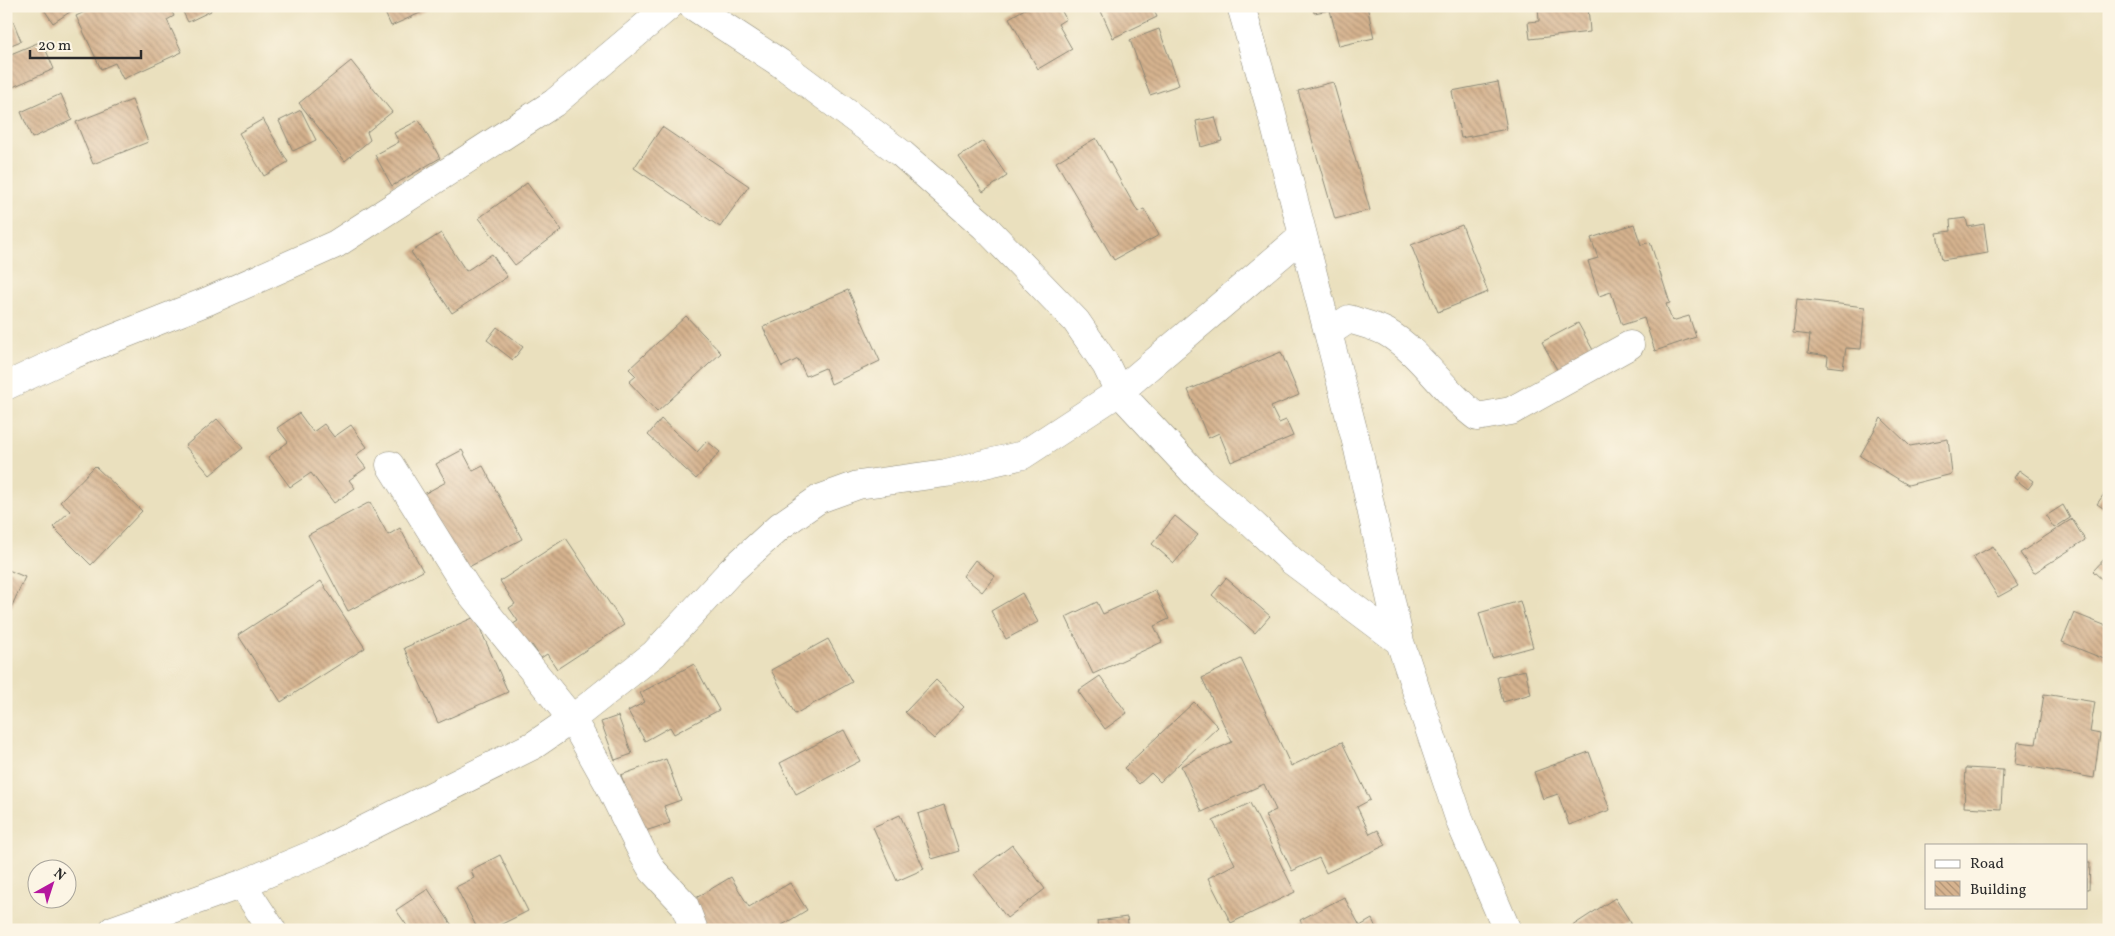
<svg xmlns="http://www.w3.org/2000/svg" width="2115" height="936" viewBox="0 0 2115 936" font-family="Vollkorn,serif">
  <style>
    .building { fill: url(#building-back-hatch) }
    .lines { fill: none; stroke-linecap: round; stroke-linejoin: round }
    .minor-casing { stroke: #8a8674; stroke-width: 29 }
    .minor { stroke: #fff; stroke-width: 28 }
  </style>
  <defs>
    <pattern id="building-back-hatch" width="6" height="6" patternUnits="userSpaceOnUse" patternTransform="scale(1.25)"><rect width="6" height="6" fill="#d6b38f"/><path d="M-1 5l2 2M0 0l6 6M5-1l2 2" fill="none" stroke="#ae9275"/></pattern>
  </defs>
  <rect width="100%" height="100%" fill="#fcf5e5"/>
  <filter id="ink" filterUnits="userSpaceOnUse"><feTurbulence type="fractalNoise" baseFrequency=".02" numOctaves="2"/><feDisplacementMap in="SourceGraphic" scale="10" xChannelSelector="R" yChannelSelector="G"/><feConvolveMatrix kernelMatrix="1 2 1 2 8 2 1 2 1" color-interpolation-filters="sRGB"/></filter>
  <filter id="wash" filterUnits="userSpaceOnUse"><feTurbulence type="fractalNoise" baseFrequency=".0096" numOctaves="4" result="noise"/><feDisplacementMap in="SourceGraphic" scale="20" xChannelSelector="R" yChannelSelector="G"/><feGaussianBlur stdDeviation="1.12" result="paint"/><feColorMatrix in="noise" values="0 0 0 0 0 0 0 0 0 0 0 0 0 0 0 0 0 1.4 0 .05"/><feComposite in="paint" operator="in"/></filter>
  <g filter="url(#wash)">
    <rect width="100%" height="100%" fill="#eae0be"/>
    <g id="blocks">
      <path class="building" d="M 45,6 L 79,6 L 53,23 L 43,8 Z
        M 97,6 L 180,6 L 171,10 L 174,16 L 167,20 L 182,52 L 123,79 L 115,63 L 101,69 L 76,16 Z
        M 180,6 L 209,6 L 211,11 L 188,22 Z
        M 382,6 L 436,6 L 391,26 Z
        M 1030,6 L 1059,6 L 1066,19 L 1058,24 L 1072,49 L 1038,69 L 1009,18 Z
        M 1107,6 L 1152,6 L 1157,17 L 1113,38 L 1100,9 Z
        M 1313,6 L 1367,6 L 1374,38 L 1339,46 L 1330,10 L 1314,13 Z
        M 1538,6 L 1588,6 L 1590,32 L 1530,39 L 1528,22 L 1539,21 Z
        M 13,21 L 21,41 L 6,47 L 6,24 Z
        M 1159,29 L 1179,85 L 1150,95 L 1130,40 Z
        M 42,41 L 54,69 L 6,90 L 6,56 Z
        M 351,61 L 392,112 L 367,132 L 370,140 L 345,161 L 299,103 Z
        M 1333,82 L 1370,210 L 1335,219 L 1298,91 Z
        M 1498,82 L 1507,129 L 1461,138 L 1452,91 Z
        M 61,94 L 72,120 L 32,138 L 21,112 Z
        M 132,100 L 148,142 L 93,164 L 76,122 Z
        M 301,110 L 316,140 L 293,151 L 279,121 Z
        M 1215,117 L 1222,141 L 1201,147 L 1196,121 Z
        M 263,119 L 288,162 L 264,176 L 239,133 Z
        M 419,120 L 440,158 L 392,186 L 375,155 L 399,142 L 394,133 Z
        M 662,127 L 749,186 L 720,227 L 634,168 Z
        M 1096,138 L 1138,212 L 1144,209 L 1159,235 L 1114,260 L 1056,162 Z
        M 983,141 L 1007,176 L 983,192 L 959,157 Z
        M 527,183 L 562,230 L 515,265 L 479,218 Z
        M 1966,218 L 1968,227 L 1984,224 L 1988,253 L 1942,260 L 1937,233 L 1951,231 L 1950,220 Z
        M 1634,224 L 1641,245 L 1650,242 L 1670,303 L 1666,304 L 1672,321 L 1689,316 L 1696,337 L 1655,351 L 1644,318 L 1622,325 L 1611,292 L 1599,296 L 1588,261 L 1598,258 L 1591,238 Z
        M 1462,225 L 1488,292 L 1438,312 L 1411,245 Z
        M 441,233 L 466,271 L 492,254 L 507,277 L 452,313 L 411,252 Z
        M 848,290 L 880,361 L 831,384 L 825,368 L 806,376 L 798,359 L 782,367 L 763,327 Z
        M 1797,299 L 1865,307 L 1861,349 L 1846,348 L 1843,368 L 1827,366 L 1828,356 L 1808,353 L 1810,335 L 1793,333 Z
        M 686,316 L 721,353 L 657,412 L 629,382 L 636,376 L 629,369 Z
        M 1578,323 L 1598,359 L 1562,379 L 1542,342 Z
        M 497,327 L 523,347 L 513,360 L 487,340 Z
        M 1281,352 L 1299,395 L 1271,407 L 1279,423 L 1286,420 L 1293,436 L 1231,462 L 1219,433 L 1208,438 L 1188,390 Z
        M 299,413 L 313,432 L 324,424 L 334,437 L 351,425 L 367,447 L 356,455 L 366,468 L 349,480 L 355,488 L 334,503 L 311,473 L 290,487 L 268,457 L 288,442 L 277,428 Z
        M 1881,418 L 1910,446 L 1948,439 L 1952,474 L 1908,485 L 1860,456 Z
        M 217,419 L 243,448 L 210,475 L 185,446 Z
        M 661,419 L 697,452 L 707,441 L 720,452 L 696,479 L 648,435 Z
        M 462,450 L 473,471 L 483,466 L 522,539 L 463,570 L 422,495 L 446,482 L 436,464 Z
        M 95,466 L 142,511 L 91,565 L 53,527 L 70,511 L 60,502 Z
        M 2019,470 L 2034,481 L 2028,489 L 2014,478 Z
        M 2109,487 L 2109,512 L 2097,504 Z
        M 370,502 L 388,535 L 400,528 L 423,571 L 348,611 L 308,535 Z
        M 2063,505 L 2070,518 L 2054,528 L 2046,516 Z
        M 1175,516 L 1198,535 L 1174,563 L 1152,544 Z
        M 2072,519 L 2085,540 L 2034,573 L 2020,553 Z
        M 566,538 L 624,625 L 557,669 L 547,654 L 541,658 L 532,645 L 525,649 L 510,626 L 518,621 L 509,608 L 515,604 L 500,581 Z
        M 1993,546 L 2018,586 L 1998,597 L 1973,557 Z
        M 2109,554 L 2109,586 L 2093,571 Z
        M 975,560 L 995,576 L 982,592 L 963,576 Z
        M 6,569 L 25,577 L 6,619 Z
        M 1226,578 L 1270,616 L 1255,633 L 1212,595 Z
        M 321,581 L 365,648 L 281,702 L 238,635 Z
        M 1155,590 L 1169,619 L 1154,626 L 1162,642 L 1093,674 L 1066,617 L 1097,602 L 1103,614 Z
        M 1022,593 L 1038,622 L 1006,639 L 991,611 Z
        M 1520,601 L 1533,647 L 1492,658 L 1479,613 Z
        M 2074,613 L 2109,627 L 2109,661 L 2062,642 Z
        M 475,617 L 508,692 L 438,723 L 404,648 Z
        M 828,639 L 852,682 L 795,714 L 771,670 Z
        M 1241,659 L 1291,766 L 1342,742 L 1370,800 L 1357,807 L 1370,834 L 1378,830 L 1386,845 L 1326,873 L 1319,858 L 1292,871 L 1265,815 L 1276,810 L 1264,784 L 1202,812 L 1181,766 L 1232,742 L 1202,678 Z
        M 694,664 L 719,710 L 674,734 L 670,727 L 645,741 L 628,711 L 645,702 L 640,693 Z
        M 1525,670 L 1531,694 L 1503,702 L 1497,677 Z
        M 1100,676 L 1127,713 L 1105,729 L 1078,691 Z
        M 936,680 L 964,707 L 934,739 L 905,712 Z
        M 2044,694 L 2095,702 L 2090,732 L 2100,734 L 2094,778 L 2015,764 L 2018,742 L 2036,744 Z
        M 1194,702 L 1218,727 L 1160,782 L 1151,773 L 1139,784 L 1124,768 Z
        M 618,716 L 632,754 L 615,760 L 601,722 Z
        M 844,730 L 860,761 L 796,794 L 780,763 Z
        M 1589,752 L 1610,810 L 1569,825 L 1558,794 L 1543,799 L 1534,772 Z
        M 666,759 L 681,800 L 664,806 L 670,823 L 642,832 L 621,775 Z
        M 1966,768 L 2003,770 L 2001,809 L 1964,807 Z
        M 1250,803 L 1295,892 L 1231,923 L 1208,878 L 1235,864 L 1213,821 Z
        M 944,805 L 959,851 L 932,859 L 918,814 Z
        M 900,815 L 924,869 L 897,881 L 873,827 Z
        M 1012,845 L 1045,889 L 1007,918 L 974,874 Z
        M 500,855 L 528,911 L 490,930 L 478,930 L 456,887 L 474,878 L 471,870 Z
        M 2086,863 L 2090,863 L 2089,889 L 2086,889 Z
        M 731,877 L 749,907 L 790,883 L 807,910 L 774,930 L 708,930 L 691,901 Z
        M 428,889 L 455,930 L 410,930 L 396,910 Z
        M 1344,897 L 1360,926 L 1372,919 L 1377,930 L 1305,930 L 1300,920 Z
        M 1615,898 L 1631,923 L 1620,930 L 1566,930 Z
        M 1127,917 L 1129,930 L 1098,930 L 1097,921 Z"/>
    </g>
  </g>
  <g filter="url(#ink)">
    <use href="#blocks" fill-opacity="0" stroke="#8a8674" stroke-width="1"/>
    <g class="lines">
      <g class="minor-casing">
        <path id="minor" d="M 693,6 L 780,63 L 902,154 L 984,226 L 1076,321 L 1106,365 L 1119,392 L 1202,481 L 1247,519 L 1292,561 L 1400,642
          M 1241,6 L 1270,107 L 1358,449 L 1400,642 L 1461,824 L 1507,930
          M 1328,333 L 1349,319 C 1361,323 1375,326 1386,332 C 1421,352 1444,393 1477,417 L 1511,411 L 1630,345
          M 6,386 L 72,355 L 208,301 L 336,244 L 554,103 L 669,6
          M 390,465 L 468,590 L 572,719 L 607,781 L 643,854 L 653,871 L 684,904 L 694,930
          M 242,884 L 272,930
          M 113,930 L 242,884 L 323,850 L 534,745 L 572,719 L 654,654 L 731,571 L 780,526 L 819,499 L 858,485 L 946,473 L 1023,455 L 1119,392 L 1303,236"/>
      </g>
      <use href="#minor" class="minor"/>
    </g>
  </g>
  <rect width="2115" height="936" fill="none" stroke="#fcf5e5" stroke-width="25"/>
  <rect x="1925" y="844" width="162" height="65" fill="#fcf5e5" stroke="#a8a49b"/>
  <rect x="1935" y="860" width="25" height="8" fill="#ffffff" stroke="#a8a49b"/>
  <text x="1970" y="868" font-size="15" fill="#2b2b2b">Road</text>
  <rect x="1935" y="881" width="25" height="15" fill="url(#building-back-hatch)" stroke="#a8a49b"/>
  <text x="1970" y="894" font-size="15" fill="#2b2b2b">Building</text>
  <g transform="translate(52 884) rotate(39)"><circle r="24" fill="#fcf5e5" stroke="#a8a49b"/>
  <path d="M0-4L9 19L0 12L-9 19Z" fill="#b5179e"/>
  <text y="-8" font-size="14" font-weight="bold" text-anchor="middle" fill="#2b2b2b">N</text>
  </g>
  <path d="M30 50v8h111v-8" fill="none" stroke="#2b2b2b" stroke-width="2.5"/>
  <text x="38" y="50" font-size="15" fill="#2b2b2b" stroke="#fcf5e5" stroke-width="4" paint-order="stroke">20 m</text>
</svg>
